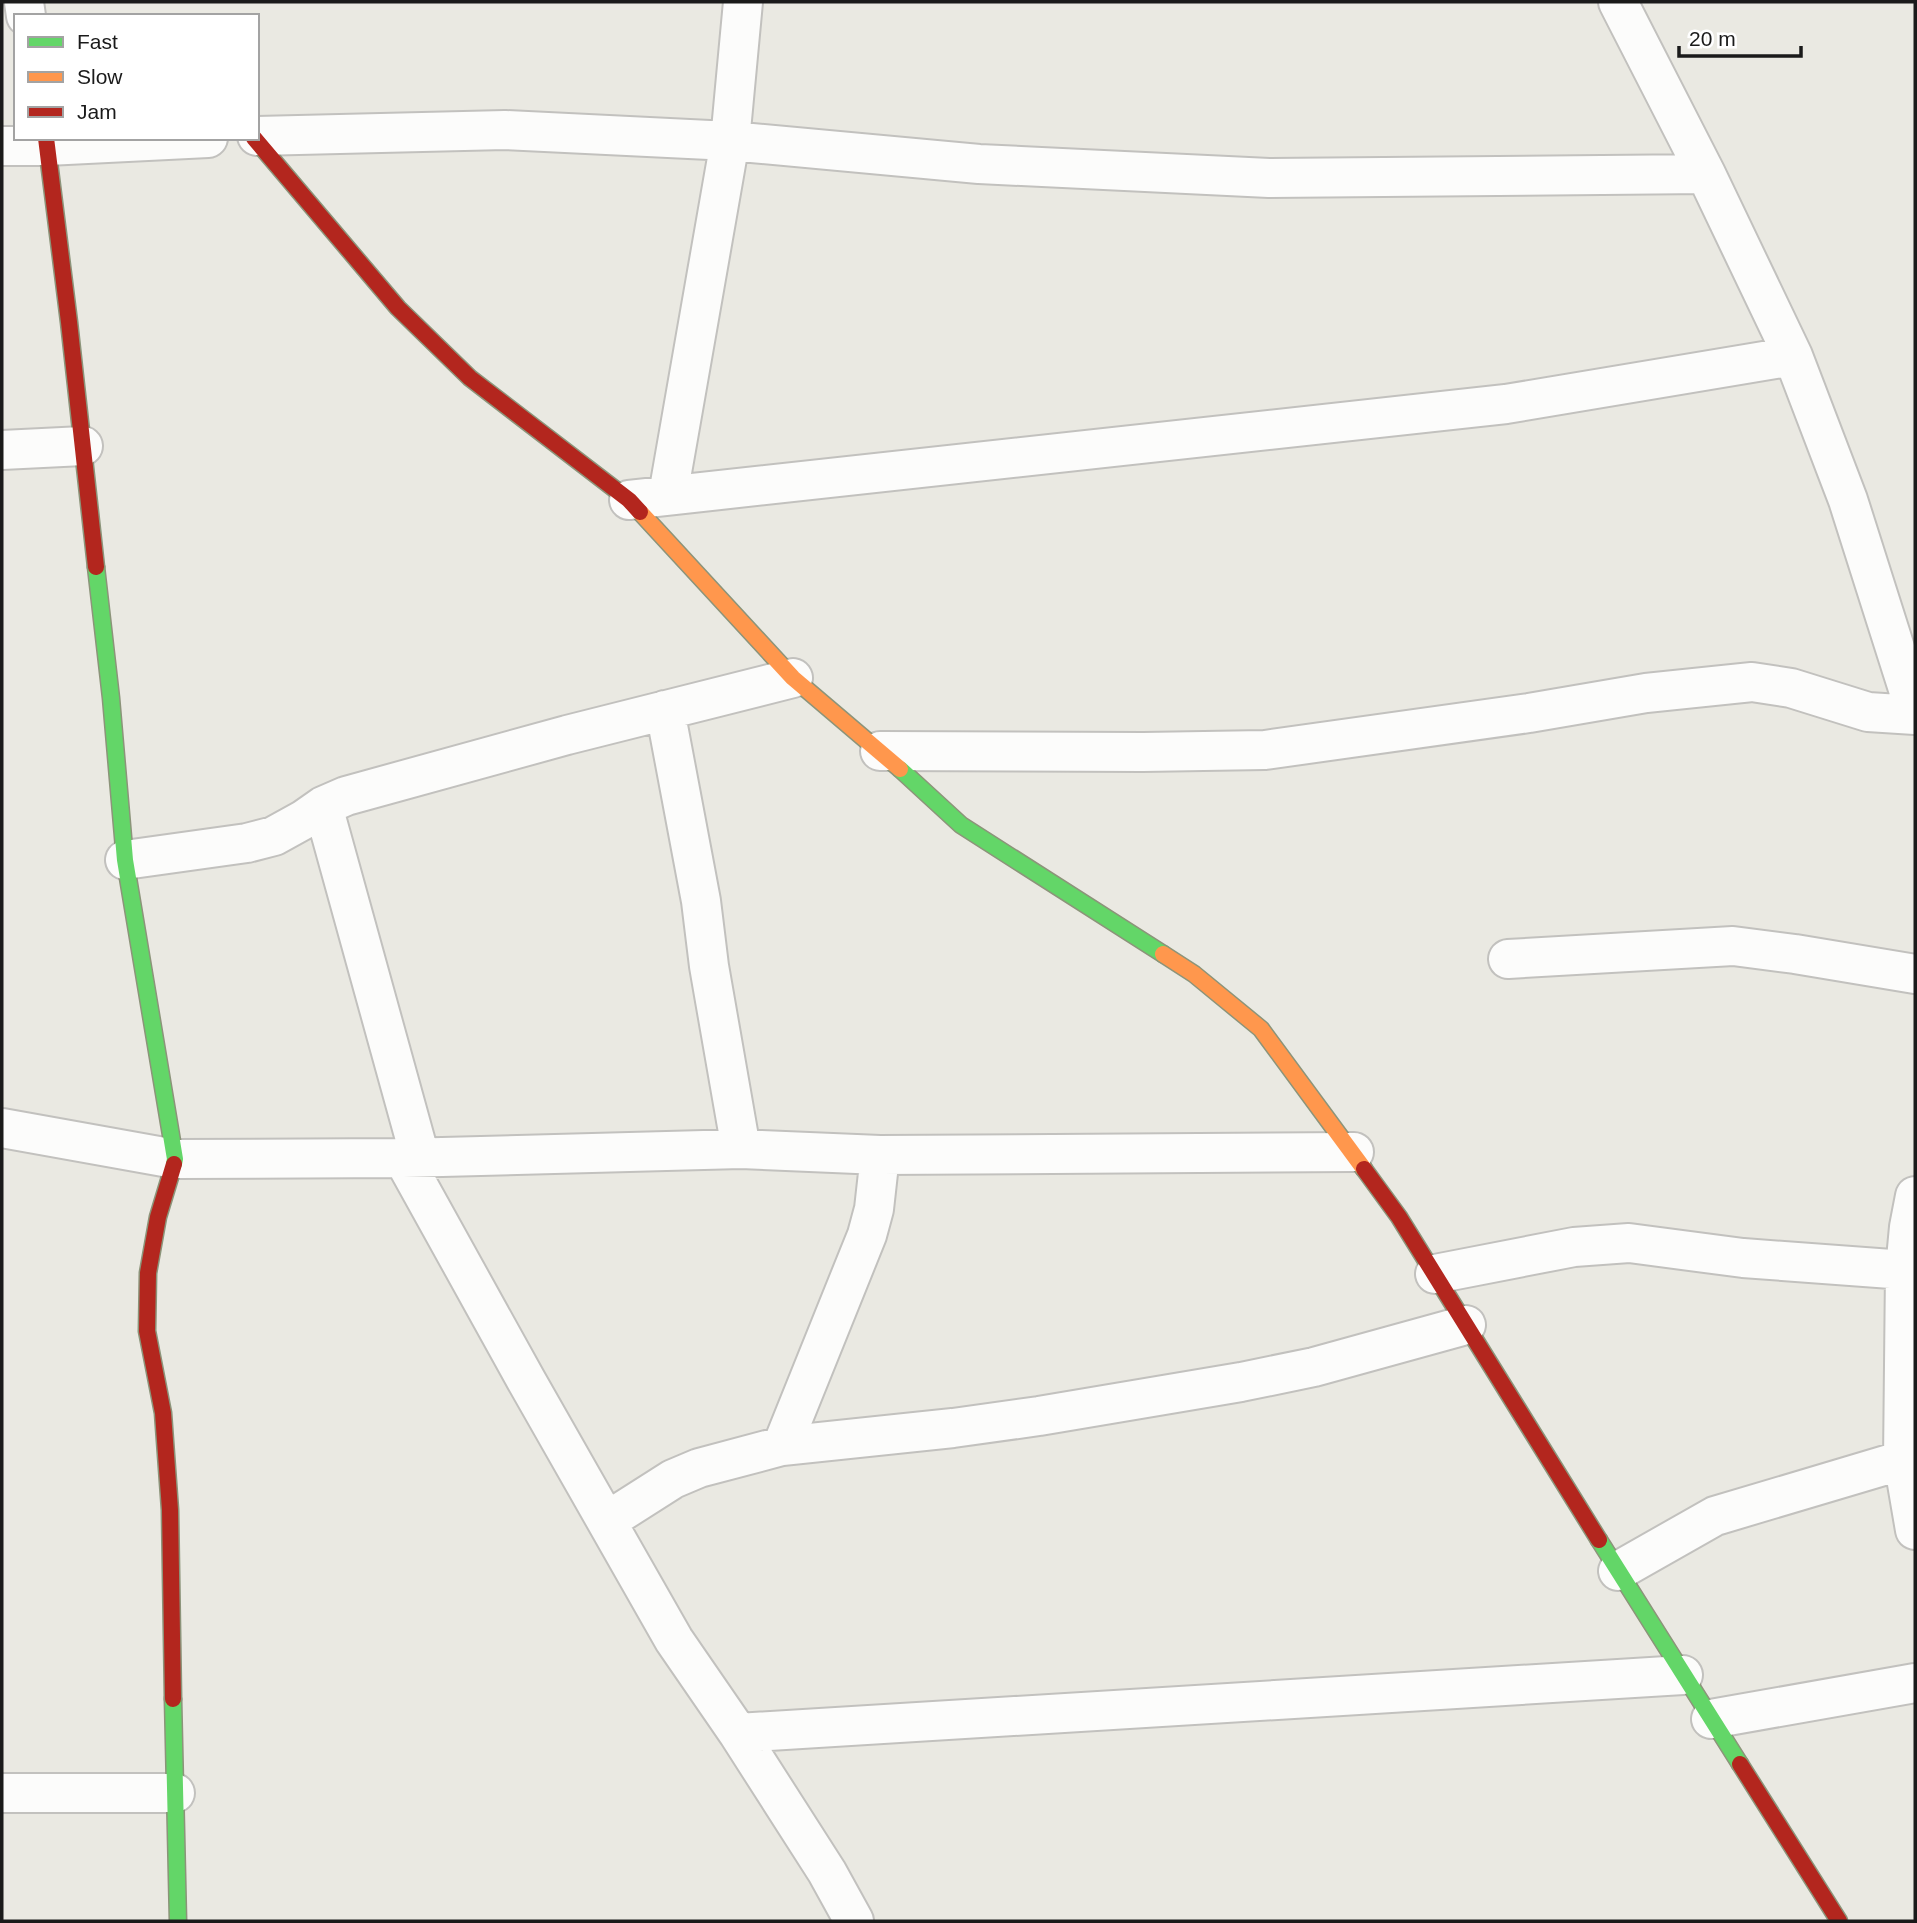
<svg xmlns="http://www.w3.org/2000/svg" width="1917" height="1923" viewBox="0 0 1917 1923" font-family="Helvetica,sans-serif">
  <style>
    .lines { fill: none; stroke-linecap: round; stroke-linejoin: round }
    .street-casing { stroke: #c2c1be; stroke-width: 42 }
    .fast-casing { stroke: #8c947a; stroke-width: 19 }
    .slow-casing { stroke: #8c947a; stroke-width: 19 }
    .jam-casing { stroke: #8c947a; stroke-width: 19 }
    .street { stroke: #fcfcfb; stroke-width: 38 }
    .fast { stroke: #63d668; stroke-width: 16 }
    .slow { stroke: #ff974d; stroke-width: 16 }
    .jam { stroke: #b3261e; stroke-width: 16 }
  </style>
  <rect width="100%" height="100%" fill="#eae9e2"/>
  <g class="lines">
    <g class="street-casing">
      <path id="street" d="M 24,2 L 26,16
        M 1618,2 L 1706,174 L 1793,356 L 1848,500 L 1915,711
        M 257,136 L 505,130 L 730,141 L 979,164 L 1269,178 L 1706,174
        M 2,146 L 47,146 L 208,138
        M 2,450 L 83,446
        M 668,495 L 730,141 L 743,2
        M 629,500 L 1506,404 L 1793,356
        M 665,710 L 701,901 L 709,966 L 741,1149
        M 880,751 L 1143,752 L 1265,750 L 1529,713 L 1646,693 L 1752,682 L 1791,688 L 1868,712 L 1915,715
        M 323,806 L 420,1157
        M 125,860 L 247,843 L 274,836 L 303,820 L 323,806 L 346,796 L 567,735 L 793,678
        M 1508,959 L 1733,946 L 1795,954 L 1915,974
        M 2,1128 L 175,1159 L 403,1158 L 741,1149 L 880,1155 L 1354,1152
        M 403,1158 L 526,1380 L 674,1640 L 738,1733 L 827,1872 L 854,1921
        M 1915,1196 L 1909,1227 L 1905,1270 L 1903,1460 L 1915,1530
        M 1435,1274 L 1574,1247 L 1629,1243 L 1743,1258 L 1905,1270
        M 782,1446 L 867,1235 L 874,1209 L 880,1155
        M 607,1521 L 673,1479 L 699,1468 L 782,1446 L 953,1428 L 1039,1416 L 1241,1382 L 1314,1367 L 1466,1325
        M 1618,1571 L 1715,1516 L 1903,1460 L 1915,1458
        M 1711,1719 L 1915,1683
        M 738,1733 L 1683,1675
        M 2,1793 L 175,1793"/>
    </g>
    <g class="fast-casing">
      <path id="fast" d="M 96,567 L 111,698 L 125,860 L 175,1159 L 174,1164
        M 900,769 L 961,825 L 1163,954
        M 1599,1540 L 1740,1764
        M 173,1699 L 178,1921"/>
    </g>
    <g class="slow-casing">
      <path id="slow" d="M 640,512 L 793,678 L 900,769
        M 1163,954 L 1194,974 L 1261,1029 L 1364,1169"/>
    </g>
    <g class="jam-casing">
      <path id="jam" d="M 46,138 L 69,322 L 96,567
        M 254,138 L 398,308 L 470,378 L 629,500 L 640,512
        M 1364,1169 L 1399,1217 L 1599,1540
        M 173,1699 L 170,1510 L 163,1413 L 147,1331 L 148,1273 L 158,1217 L 174,1164
        M 1740,1764 L 1839,1921"/>
    </g>
    <use href="#street" class="street"/>
    <use href="#fast" class="fast"/>
    <use href="#slow" class="slow"/>
    <use href="#jam" class="jam"/>
  </g>
  <rect width="1917" height="1923" fill="none" stroke="#1a1a1a" stroke-width="7"/>
  <rect x="14" y="14" width="245" height="126" fill="#ffffff" stroke="#a3a3a3" stroke-width="2"/>
  <rect x="28" y="37" width="35" height="10" fill="#63d668" stroke="#a3a3a3" stroke-width="2"/>
  <text x="77" y="49" font-size="21" fill="#1a1a1a">Fast</text>
  <rect x="28" y="72" width="35" height="10" fill="#ff974d" stroke="#a3a3a3" stroke-width="2"/>
  <text x="77" y="84" font-size="21" fill="#1a1a1a">Slow</text>
  <rect x="28" y="107" width="35" height="10" fill="#b3261e" stroke="#a3a3a3" stroke-width="2"/>
  <text x="77" y="119" font-size="21" fill="#1a1a1a">Jam</text>
  <path d="M1679 46v10h122v-10" fill="none" stroke="#1a1a1a" stroke-width="3.5"/>
  <text x="1689" y="46" font-size="21" fill="#1a1a1a" stroke="#ffffff" stroke-width="5" paint-order="stroke">20 m</text>
</svg>
